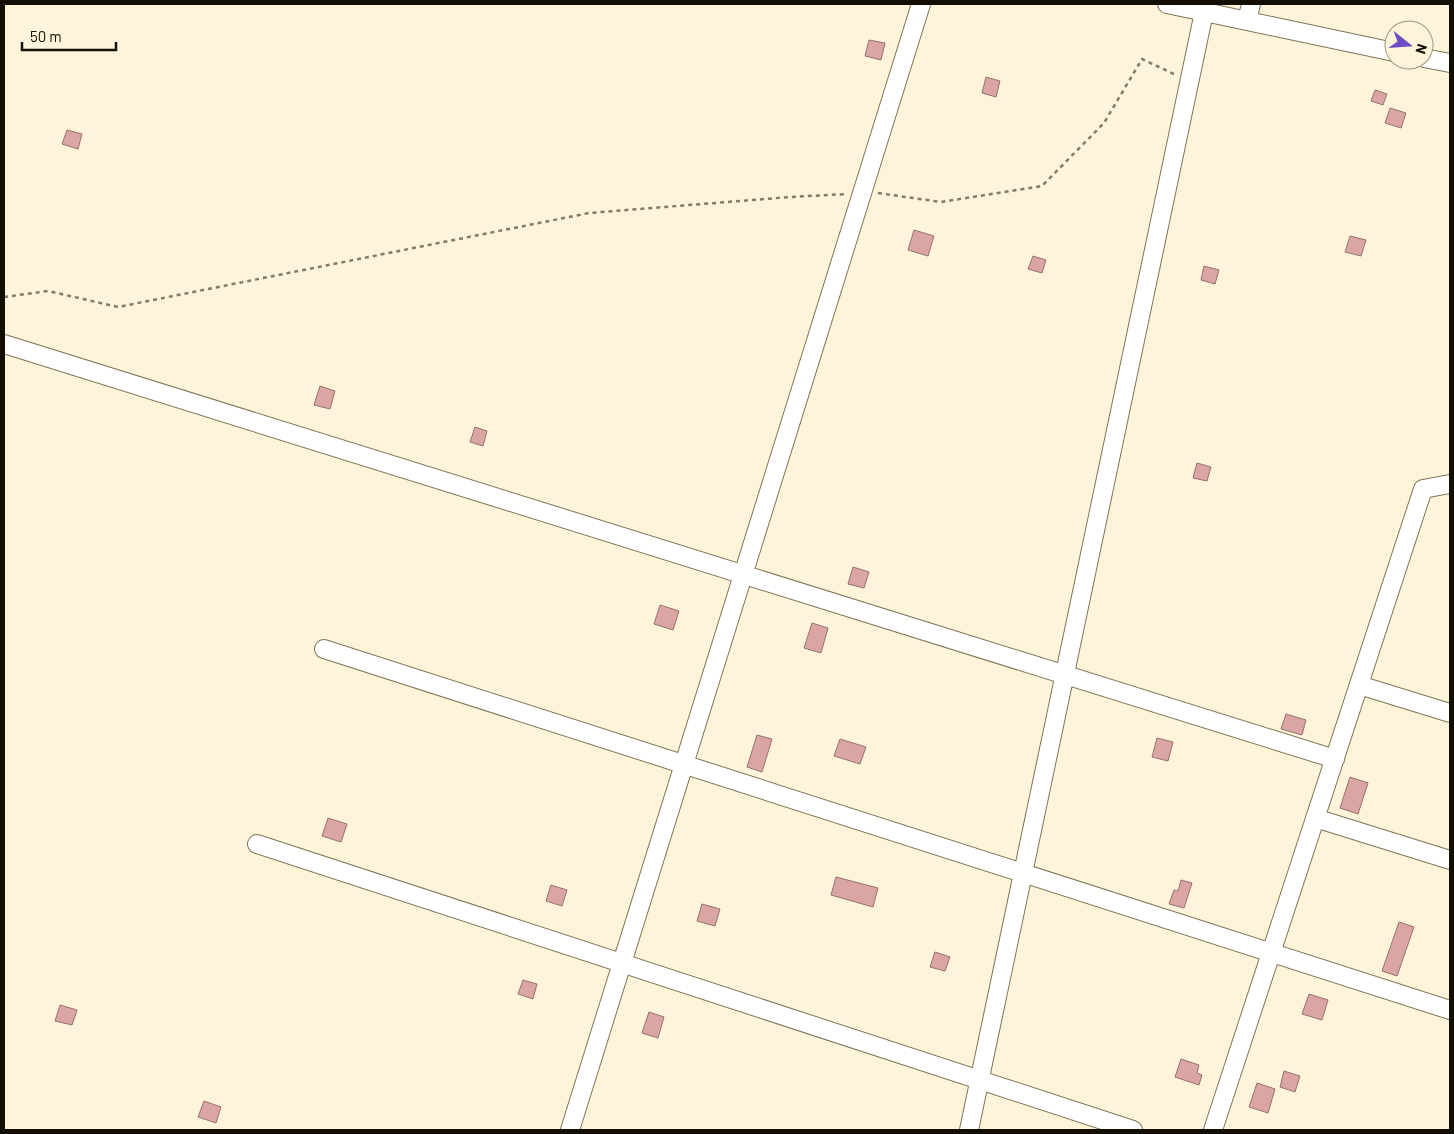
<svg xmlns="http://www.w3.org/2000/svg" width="1454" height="1134" viewBox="0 0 1454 1134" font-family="Barlow,sans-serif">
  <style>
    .building { fill: #daa5a2; stroke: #957270 }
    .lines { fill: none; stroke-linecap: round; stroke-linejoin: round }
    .minor-casing { stroke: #807457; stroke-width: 20 }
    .path { stroke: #837b6a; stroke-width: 2.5; stroke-dasharray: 4 4; stroke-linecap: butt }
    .minor { stroke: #fff; stroke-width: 18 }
  </style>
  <rect width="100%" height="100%" fill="#fff4da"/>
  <path class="building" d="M 869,40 L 885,43 L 881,60 L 865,56 Z
    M 986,77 L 1000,81 L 996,97 L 982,93 Z
    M 1375,90 L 1387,94 L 1383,105 L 1371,101 Z
    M 1390,108 L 1406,113 L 1401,128 L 1385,123 Z
    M 67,130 L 82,134 L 78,149 L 62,144 Z
    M 914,230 L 934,236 L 928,256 L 908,250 Z
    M 1350,236 L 1366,240 L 1361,256 L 1345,252 Z
    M 1033,256 L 1046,260 L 1042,273 L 1028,269 Z
    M 1204,266 L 1219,270 L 1215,284 L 1201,280 Z
    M 320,386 L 335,391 L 330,409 L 314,405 Z
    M 475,427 L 487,431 L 483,446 L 470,442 Z
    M 1197,463 L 1211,467 L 1207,481 L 1193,478 Z
    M 853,567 L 869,572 L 864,588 L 848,584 Z
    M 660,605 L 679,611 L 673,630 L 654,624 Z
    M 812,623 L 828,628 L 821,653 L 804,648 Z
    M 1286,714 L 1306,720 L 1302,735 L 1281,729 Z
    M 757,735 L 772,739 L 762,772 L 747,767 Z
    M 1157,738 L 1173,742 L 1168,761 L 1152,757 Z
    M 840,739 L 866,747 L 860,764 L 834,756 Z
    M 1350,777 L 1368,783 L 1358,814 L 1340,808 Z
    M 328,818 L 347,824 L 341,842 L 322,836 Z
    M 836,877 L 878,888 L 873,907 L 831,895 Z
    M 1181,880 L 1192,883 L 1184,908 L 1169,904 L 1174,890 L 1178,891 Z
    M 551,885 L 567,890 L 562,906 L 546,901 Z
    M 702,904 L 720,909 L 715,926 L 697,921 Z
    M 1399,922 L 1414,927 L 1397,976 L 1382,971 Z
    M 935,952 L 950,957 L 945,971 L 930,967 Z
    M 523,980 L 537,984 L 533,999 L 518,994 Z
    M 1309,994 L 1328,1000 L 1322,1020 L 1302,1014 Z
    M 60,1005 L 77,1010 L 72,1025 L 55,1021 Z
    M 649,1012 L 664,1017 L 658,1038 L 642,1033 Z
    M 1181,1059 L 1199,1065 L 1197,1073 L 1202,1075 L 1199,1085 L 1175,1077 Z
    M 1284,1071 L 1300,1076 L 1295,1092 L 1280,1087 Z
    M 1257,1083 L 1275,1089 L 1268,1113 L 1249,1107 Z
    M 204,1101 L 221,1107 L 216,1123 L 198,1117 Z"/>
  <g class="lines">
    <g class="minor-casing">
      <path id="minor" d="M 1167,4 L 1394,52
        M 1247,21 L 1251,4
        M 1424,58 L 1450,63
        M 4,344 L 1335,759
        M 324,649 L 1450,1010
        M 1359,685 L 1450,713
        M 1315,818 L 1450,860
        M 257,844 L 1133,1130
        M 570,1130 L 921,4
        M 969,1130 L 1204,12
        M 1213,1130 L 1423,489 L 1450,484"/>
    </g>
    <path class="path" d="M 878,193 L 941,202 L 1042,186 L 1104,123 L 1142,59 L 1176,75
      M 4,297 L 48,291 L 118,307 L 589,213 L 790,197 L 847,194"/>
    <use href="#minor" class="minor"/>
  </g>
  <rect width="1454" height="1134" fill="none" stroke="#130e04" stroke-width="10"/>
  <g transform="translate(1409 45) rotate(107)"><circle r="24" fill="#fff4da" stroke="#a19884"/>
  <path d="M0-4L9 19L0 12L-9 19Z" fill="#6e4bc4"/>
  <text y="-8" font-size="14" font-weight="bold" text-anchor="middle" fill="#130e04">N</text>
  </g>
  <path d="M22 42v8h94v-8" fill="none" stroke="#130e04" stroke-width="2.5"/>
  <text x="30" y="42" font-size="15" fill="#130e04" stroke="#fff4da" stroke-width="4" paint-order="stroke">50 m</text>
</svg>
